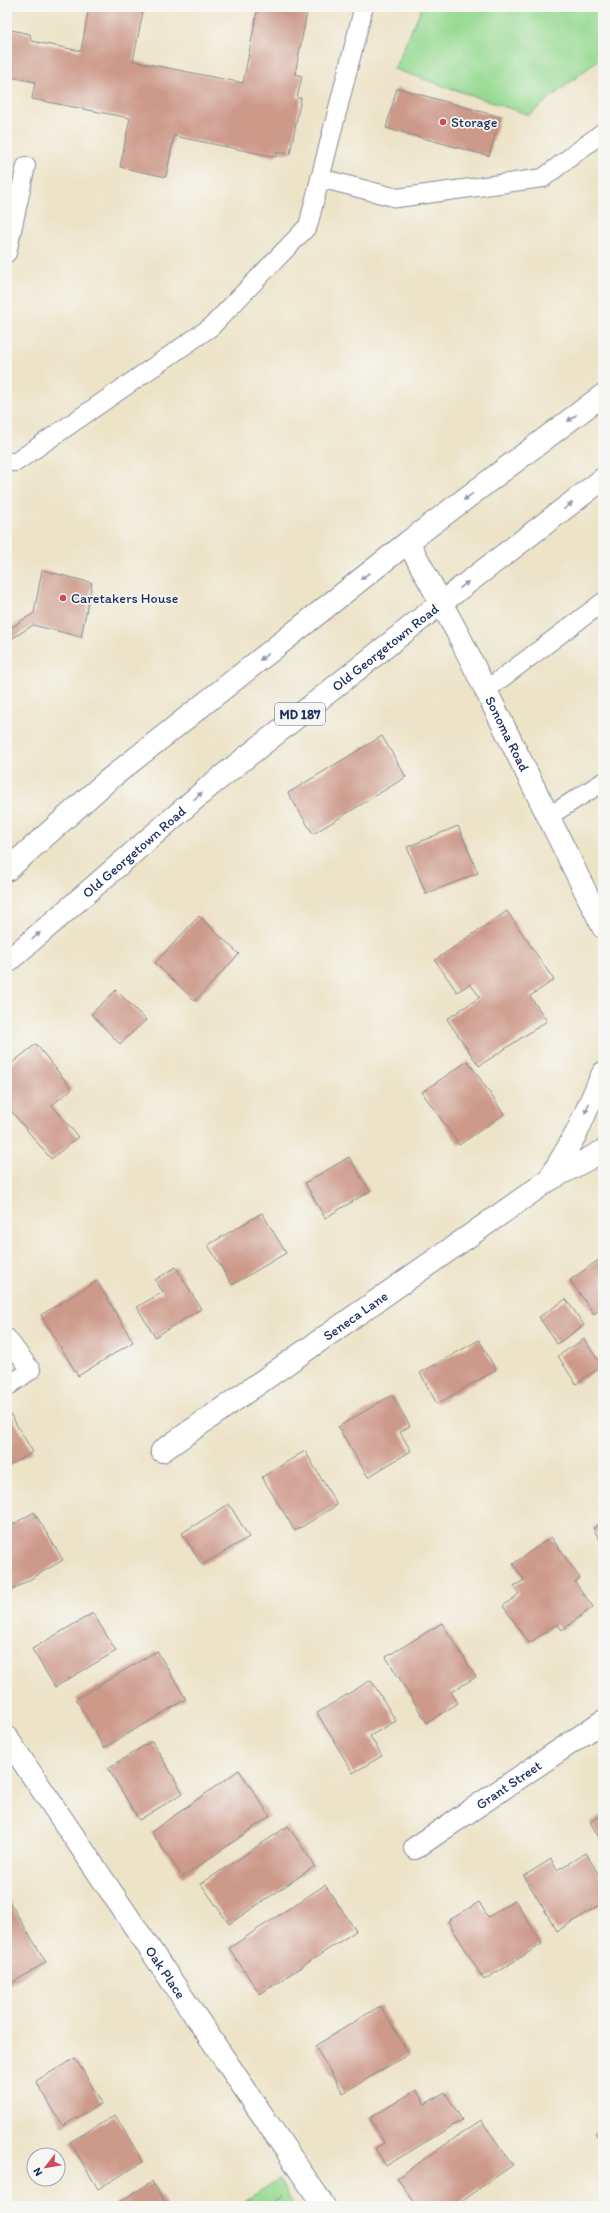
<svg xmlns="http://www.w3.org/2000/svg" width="610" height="2213" viewBox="0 0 610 2213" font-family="Itim,sans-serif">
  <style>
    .green { fill: #96da92; stroke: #588478 }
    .building { fill: #cd9a8a }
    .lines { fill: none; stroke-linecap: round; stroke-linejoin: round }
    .lane-casing { stroke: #848992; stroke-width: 20 }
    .street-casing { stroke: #848992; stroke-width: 24 }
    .primary-casing { stroke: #848992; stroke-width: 24 }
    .path { stroke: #848992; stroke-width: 2.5; stroke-dasharray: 1 3; stroke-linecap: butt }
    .lane { stroke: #fff; stroke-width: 18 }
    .street { stroke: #fff; stroke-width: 22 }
    .primary { stroke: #fff; stroke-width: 22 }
    .oneway { fill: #8d97ae }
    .poi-dot { fill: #d1495b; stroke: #f6f6f2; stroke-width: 1.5 }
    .labels { text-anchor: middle; stroke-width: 3.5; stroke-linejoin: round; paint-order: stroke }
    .shield { fill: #f6f6f2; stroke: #5d6b8a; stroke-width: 1 }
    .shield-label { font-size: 13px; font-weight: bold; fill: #1b2f5e }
    .poi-label { font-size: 14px; fill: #1b2f5e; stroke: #f6f6f2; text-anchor: start }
    .street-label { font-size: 14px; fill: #1b2f5e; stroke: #f6f6f2 }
  </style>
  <rect width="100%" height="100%" fill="#f6f6f2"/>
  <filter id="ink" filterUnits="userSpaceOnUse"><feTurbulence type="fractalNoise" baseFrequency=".025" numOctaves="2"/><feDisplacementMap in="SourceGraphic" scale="8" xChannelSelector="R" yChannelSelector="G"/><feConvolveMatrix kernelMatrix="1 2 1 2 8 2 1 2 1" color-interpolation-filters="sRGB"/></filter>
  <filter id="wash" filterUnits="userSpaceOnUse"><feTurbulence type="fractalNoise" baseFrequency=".012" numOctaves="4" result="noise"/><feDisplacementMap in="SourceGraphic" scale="16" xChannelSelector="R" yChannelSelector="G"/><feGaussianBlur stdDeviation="0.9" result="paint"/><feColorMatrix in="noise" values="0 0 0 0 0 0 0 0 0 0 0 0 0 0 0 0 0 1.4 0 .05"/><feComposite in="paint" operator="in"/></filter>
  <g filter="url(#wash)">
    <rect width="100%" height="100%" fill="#ede3c7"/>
    <path class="green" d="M 422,7 L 603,7 L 603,56 L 529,115 L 394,69 Z
      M 279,2179 L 294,2206 L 237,2206 Z"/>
    <g id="blocks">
      <path class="building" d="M 89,7 L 144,7 L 133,61 L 243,83 L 258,7 L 308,7 L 295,74 L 302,76 L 297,98 L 301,98 L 290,154 L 277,152 L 276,157 L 174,136 L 166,177 L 120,167 L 130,118 L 32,99 L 35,82 L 7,76 L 7,29 L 30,34 L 31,41 L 81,51 Z
        M 397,88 L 500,117 L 489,156 L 386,128 Z
        M 42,570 L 92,583 L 81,637 L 33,625 L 7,642 L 7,630 L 34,613 Z
        M 382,736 L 406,777 L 313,834 L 288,793 Z
        M 458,826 L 478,873 L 426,894 L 407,847 Z
        M 507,911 L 554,980 L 530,996 L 547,1021 L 479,1066 L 447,1019 L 480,997 L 470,984 L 457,992 L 435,960 Z
        M 199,916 L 239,954 L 195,1001 L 155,963 Z
        M 116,990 L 146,1020 L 120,1044 L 91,1014 Z
        M 36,1044 L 72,1089 L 52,1105 L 78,1137 L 51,1159 L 7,1106 L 7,1067 Z
        M 468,1061 L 504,1114 L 459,1145 L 422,1092 Z
        M 349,1157 L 370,1191 L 325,1218 L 305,1183 Z
        M 262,1213 L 286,1253 L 232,1285 L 208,1245 Z
        M 603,1257 L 603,1307 L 594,1314 L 570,1280 Z
        M 176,1267 L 201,1309 L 155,1337 L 137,1307 L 163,1292 L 155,1280 Z
        M 97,1281 L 133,1342 L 78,1376 L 41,1315 Z
        M 566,1299 L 584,1325 L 557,1344 L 539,1317 Z
        M 584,1339 L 602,1366 L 576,1384 L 558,1356 Z
        M 479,1340 L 496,1370 L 437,1404 L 420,1373 Z
        M 392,1395 L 410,1426 L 400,1432 L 411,1451 L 368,1477 L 338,1427 Z
        M 9,1412 L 33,1452 L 7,1467 L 7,1413 Z
        M 305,1451 L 337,1505 L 295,1531 L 262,1477 Z
        M 229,1504 L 249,1537 L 202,1565 L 182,1533 Z
        M 34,1512 L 63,1560 L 7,1593 L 7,1528 Z
        M 603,1522 L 603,1545 L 593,1528 Z
        M 551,1537 L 580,1578 L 575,1582 L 593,1607 L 562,1630 L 557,1624 L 529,1643 L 503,1606 L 519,1594 L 514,1586 L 524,1580 L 513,1564 Z
        M 93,1613 L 116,1651 L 55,1687 L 32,1649 Z
        M 442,1623 L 476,1677 L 451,1692 L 458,1703 L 427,1723 L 386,1657 Z
        M 157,1651 L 186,1699 L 104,1748 L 76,1699 Z
        M 371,1680 L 396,1721 L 370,1736 L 382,1756 L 353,1773 L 317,1713 Z
        M 152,1741 L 183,1793 L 139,1820 L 108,1768 Z
        M 239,1770 L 270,1816 L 183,1877 L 151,1832 Z
        M 603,1814 L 603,1844 L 590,1822 Z
        M 288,1826 L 315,1866 L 229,1924 L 201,1884 Z
        M 586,1853 L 603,1882 L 603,1903 L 557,1931 L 524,1876 L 551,1859 L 557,1870 Z
        M 325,1885 L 356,1931 L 260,1994 L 229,1948 Z
        M 7,1898 L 46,1962 L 7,1986 Z
        M 515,1900 L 542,1944 L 484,1980 L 448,1921 L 479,1902 L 488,1917 Z
        M 380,2006 L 409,2054 L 343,2093 L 315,2046 Z
        M 75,2058 L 102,2103 L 63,2126 L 36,2081 Z
        M 416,2090 L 425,2104 L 445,2092 L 462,2120 L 386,2166 L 375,2148 L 384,2143 L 370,2118 Z
        M 115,2115 L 143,2162 L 98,2189 L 70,2142 Z
        M 481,2120 L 513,2165 L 454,2206 L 417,2206 L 397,2178 Z
        M 603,2128 L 603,2145 L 595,2133 Z
        M 152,2182 L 167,2206 L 115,2206 L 114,2205 Z"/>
    </g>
  </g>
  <g filter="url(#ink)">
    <use href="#blocks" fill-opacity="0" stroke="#848992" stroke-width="1"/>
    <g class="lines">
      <g class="lane-casing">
        <path id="lane" d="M 320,178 L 397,198 L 543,178 L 603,132
          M 7,253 L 26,166
          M 7,462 L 16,462 L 211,327 L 308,226 L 363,10
          M 486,690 L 603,602
          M 549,816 L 603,782
          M 7,1338 L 31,1370 L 7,1387"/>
      </g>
      <g class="street-casing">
        <g id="street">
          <path id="s1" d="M 408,542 L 458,634 L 603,927"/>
          <path d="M 549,1180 L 577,1132 L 603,1073"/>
          <path id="s2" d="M 162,1451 L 549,1180 L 603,1151"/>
          <path id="s3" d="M 7,1738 L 324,2206"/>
          <path id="s4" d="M 415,1848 L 603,1721"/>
        </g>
      </g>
      <g class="primary-casing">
        <g id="primary">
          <path d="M 7,870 L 107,781 L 408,542 L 603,395"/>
          <path id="s5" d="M 7,962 L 211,785 L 441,603 L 603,479"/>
        </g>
      </g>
      <path class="path" d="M 268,2206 L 284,2195"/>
      <use href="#lane" class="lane"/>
      <use href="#street" class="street"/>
      <use href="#primary" class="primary"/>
    </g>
    <defs><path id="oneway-solid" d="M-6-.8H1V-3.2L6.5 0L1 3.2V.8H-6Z"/></defs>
    <g class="oneway">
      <use href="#oneway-solid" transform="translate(572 418) rotate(143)"/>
      <use href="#oneway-solid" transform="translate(468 497) rotate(143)"/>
      <use href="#oneway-solid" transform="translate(568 506) rotate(-38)"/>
      <use href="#oneway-solid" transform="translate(365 576) rotate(142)"/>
      <use href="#oneway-solid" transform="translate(464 585) rotate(-38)"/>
      <use href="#oneway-solid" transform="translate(264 657) rotate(142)"/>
      <use href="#oneway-solid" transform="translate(198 796) rotate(-40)"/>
      <use href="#oneway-solid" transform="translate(36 936) rotate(-42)"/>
      <use href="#oneway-solid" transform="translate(587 1108) rotate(114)"/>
    </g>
  </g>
  <g class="poi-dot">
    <circle cx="443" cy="122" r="4"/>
    <circle cx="63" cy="598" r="4"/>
  </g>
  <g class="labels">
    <rect class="shield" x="275" y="703" width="50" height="22" rx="3"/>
    <g class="shield-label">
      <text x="300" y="719">MD 187</text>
    </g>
    <g class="poi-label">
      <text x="451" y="127">Storage</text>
      <text x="71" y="603">Caretakers House</text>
    </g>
    <g class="street-label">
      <text dy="5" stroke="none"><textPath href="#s5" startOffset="492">Old Georgetown Road</textPath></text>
      <text dy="5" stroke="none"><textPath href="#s1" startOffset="216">Sonoma Road</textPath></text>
      <text dy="5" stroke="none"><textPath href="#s5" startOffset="168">Old Georgetown Road</textPath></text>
      <text dy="5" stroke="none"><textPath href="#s2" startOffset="236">Seneca Lane</textPath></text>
      <text dy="5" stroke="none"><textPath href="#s4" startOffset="113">Grant Street</textPath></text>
      <text dy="5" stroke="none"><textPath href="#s3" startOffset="283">Oak Place</textPath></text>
    </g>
  </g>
  <rect width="610" height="2213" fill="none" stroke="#f6f6f2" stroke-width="24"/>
  <g transform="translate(46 2167) rotate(239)"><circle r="19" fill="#f6f6f2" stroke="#9ea6b7"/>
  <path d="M0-3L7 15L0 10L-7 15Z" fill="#d1495b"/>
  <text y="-6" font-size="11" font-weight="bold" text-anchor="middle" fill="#1b2f5e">N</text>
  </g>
</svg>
